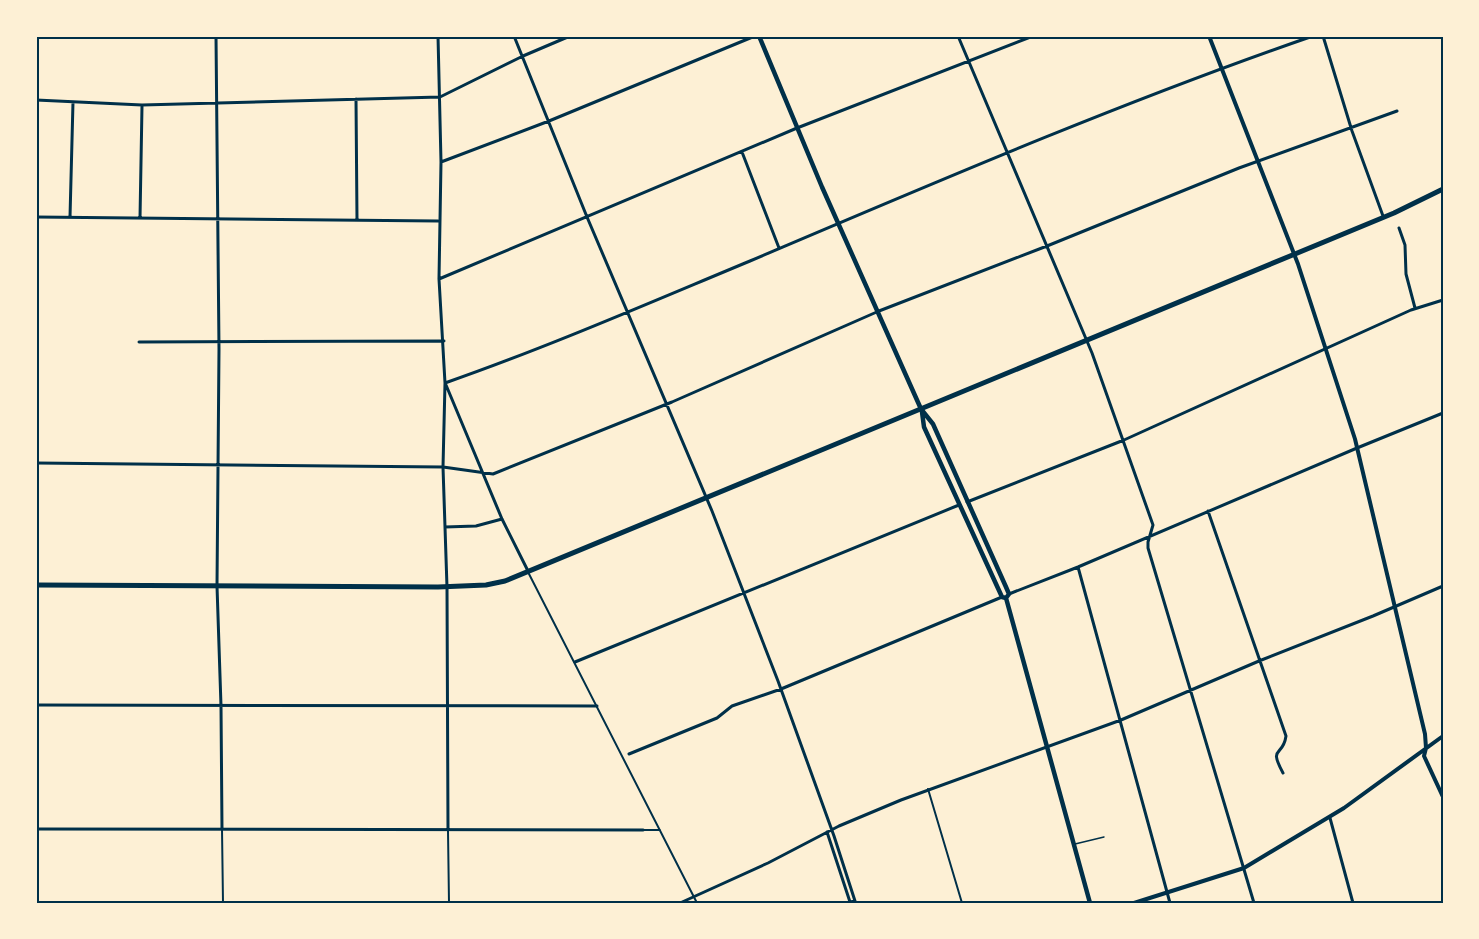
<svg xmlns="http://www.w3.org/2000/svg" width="1479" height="939" viewBox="0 0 1479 939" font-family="'Golos Text',sans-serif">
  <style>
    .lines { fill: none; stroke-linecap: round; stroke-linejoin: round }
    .service { stroke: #003049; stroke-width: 1.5 }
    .pedestrian { stroke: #003049; stroke-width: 2 }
    .minor { stroke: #003049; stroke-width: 3 }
    .tertiary { stroke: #003049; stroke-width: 4 }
    .secondary { stroke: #003049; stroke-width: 4.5 }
    .primary { stroke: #003049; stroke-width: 5 }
    .neatline { fill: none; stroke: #003049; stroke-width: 2 }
  </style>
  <rect width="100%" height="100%" fill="#fdf0d5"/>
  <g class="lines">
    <path class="service" d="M 1075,844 L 1104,837"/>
    <path class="pedestrian" d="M 528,572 L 697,903
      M 928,789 L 962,903
      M 222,829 L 223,903
      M 643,830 L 660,830
      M 448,831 L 449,903"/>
    <path class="minor" d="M 216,36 L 219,349 L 217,586 L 221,706 L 222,829
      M 438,36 L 441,162 L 439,279 L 445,383 L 443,467 L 447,587 L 448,830
      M 514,36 L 587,217 L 712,511 L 778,681 L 834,836 L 855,901
      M 958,36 L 1092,353 L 1153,525 L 1148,542 L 1148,548 L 1254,903
      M 1323,36 L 1352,131 L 1383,216
      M 356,99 L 357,220
      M 36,100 L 142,105 L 440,97 L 523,56 L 570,36
      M 742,152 L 779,248
      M 441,162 L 549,121 L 755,36
      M 36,217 L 438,221
      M 70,217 L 73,102
      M 140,218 L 142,106
      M 1399,228 L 1405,245 L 1406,274 L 1415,308
      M 439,279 L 797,128 L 1033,36
      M 139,342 L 444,341
      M 445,383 C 548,347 649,303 750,261 C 936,182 1122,102 1313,36
      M 446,385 L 502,519 L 528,571
      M 36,463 L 443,467 L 493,474 L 672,402 L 879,311 L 1047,246 L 1239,168 L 1397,111
      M 967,502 L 1124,440 L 1411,310 L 1443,300
      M 1208,511 L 1286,736 C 1283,758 1268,745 1283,773
      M 445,527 L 476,526 L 502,519
      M 1078,567 L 1170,903
      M 1009,594 L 1078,567 L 1357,448 L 1443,413
      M 575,662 L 959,505
      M 36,705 L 597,706
      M 629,754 L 717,718 L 732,706 L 781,689 L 1002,597
      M 1330,818 L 1353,903
      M 36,829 L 643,830
      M 827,832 L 850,902 L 855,901
      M 680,903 L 768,863 L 839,826 L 901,800 L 1121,720 L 1259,661 L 1373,616 L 1443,586"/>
    <path class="tertiary" d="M 1209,36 L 1298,264 L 1355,439 L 1425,734 L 1426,748 L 1424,756 L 1443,797
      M 1134,903 L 1244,868 L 1344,808 L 1443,736"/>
    <path class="secondary" d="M 759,36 L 822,187 L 921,409 L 933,424 L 1006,587 L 1009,594 L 1006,598
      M 922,412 L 924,427 L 1002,597 L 1006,598
      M 1006,598 L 1090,903"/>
    <path class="primary" d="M 36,585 L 438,587 L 486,585 L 505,581 L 1394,213 L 1443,189"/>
  </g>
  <rect width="1479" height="939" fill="none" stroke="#fdf0d5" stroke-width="75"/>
  <rect x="38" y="38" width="1404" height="864" class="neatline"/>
</svg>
